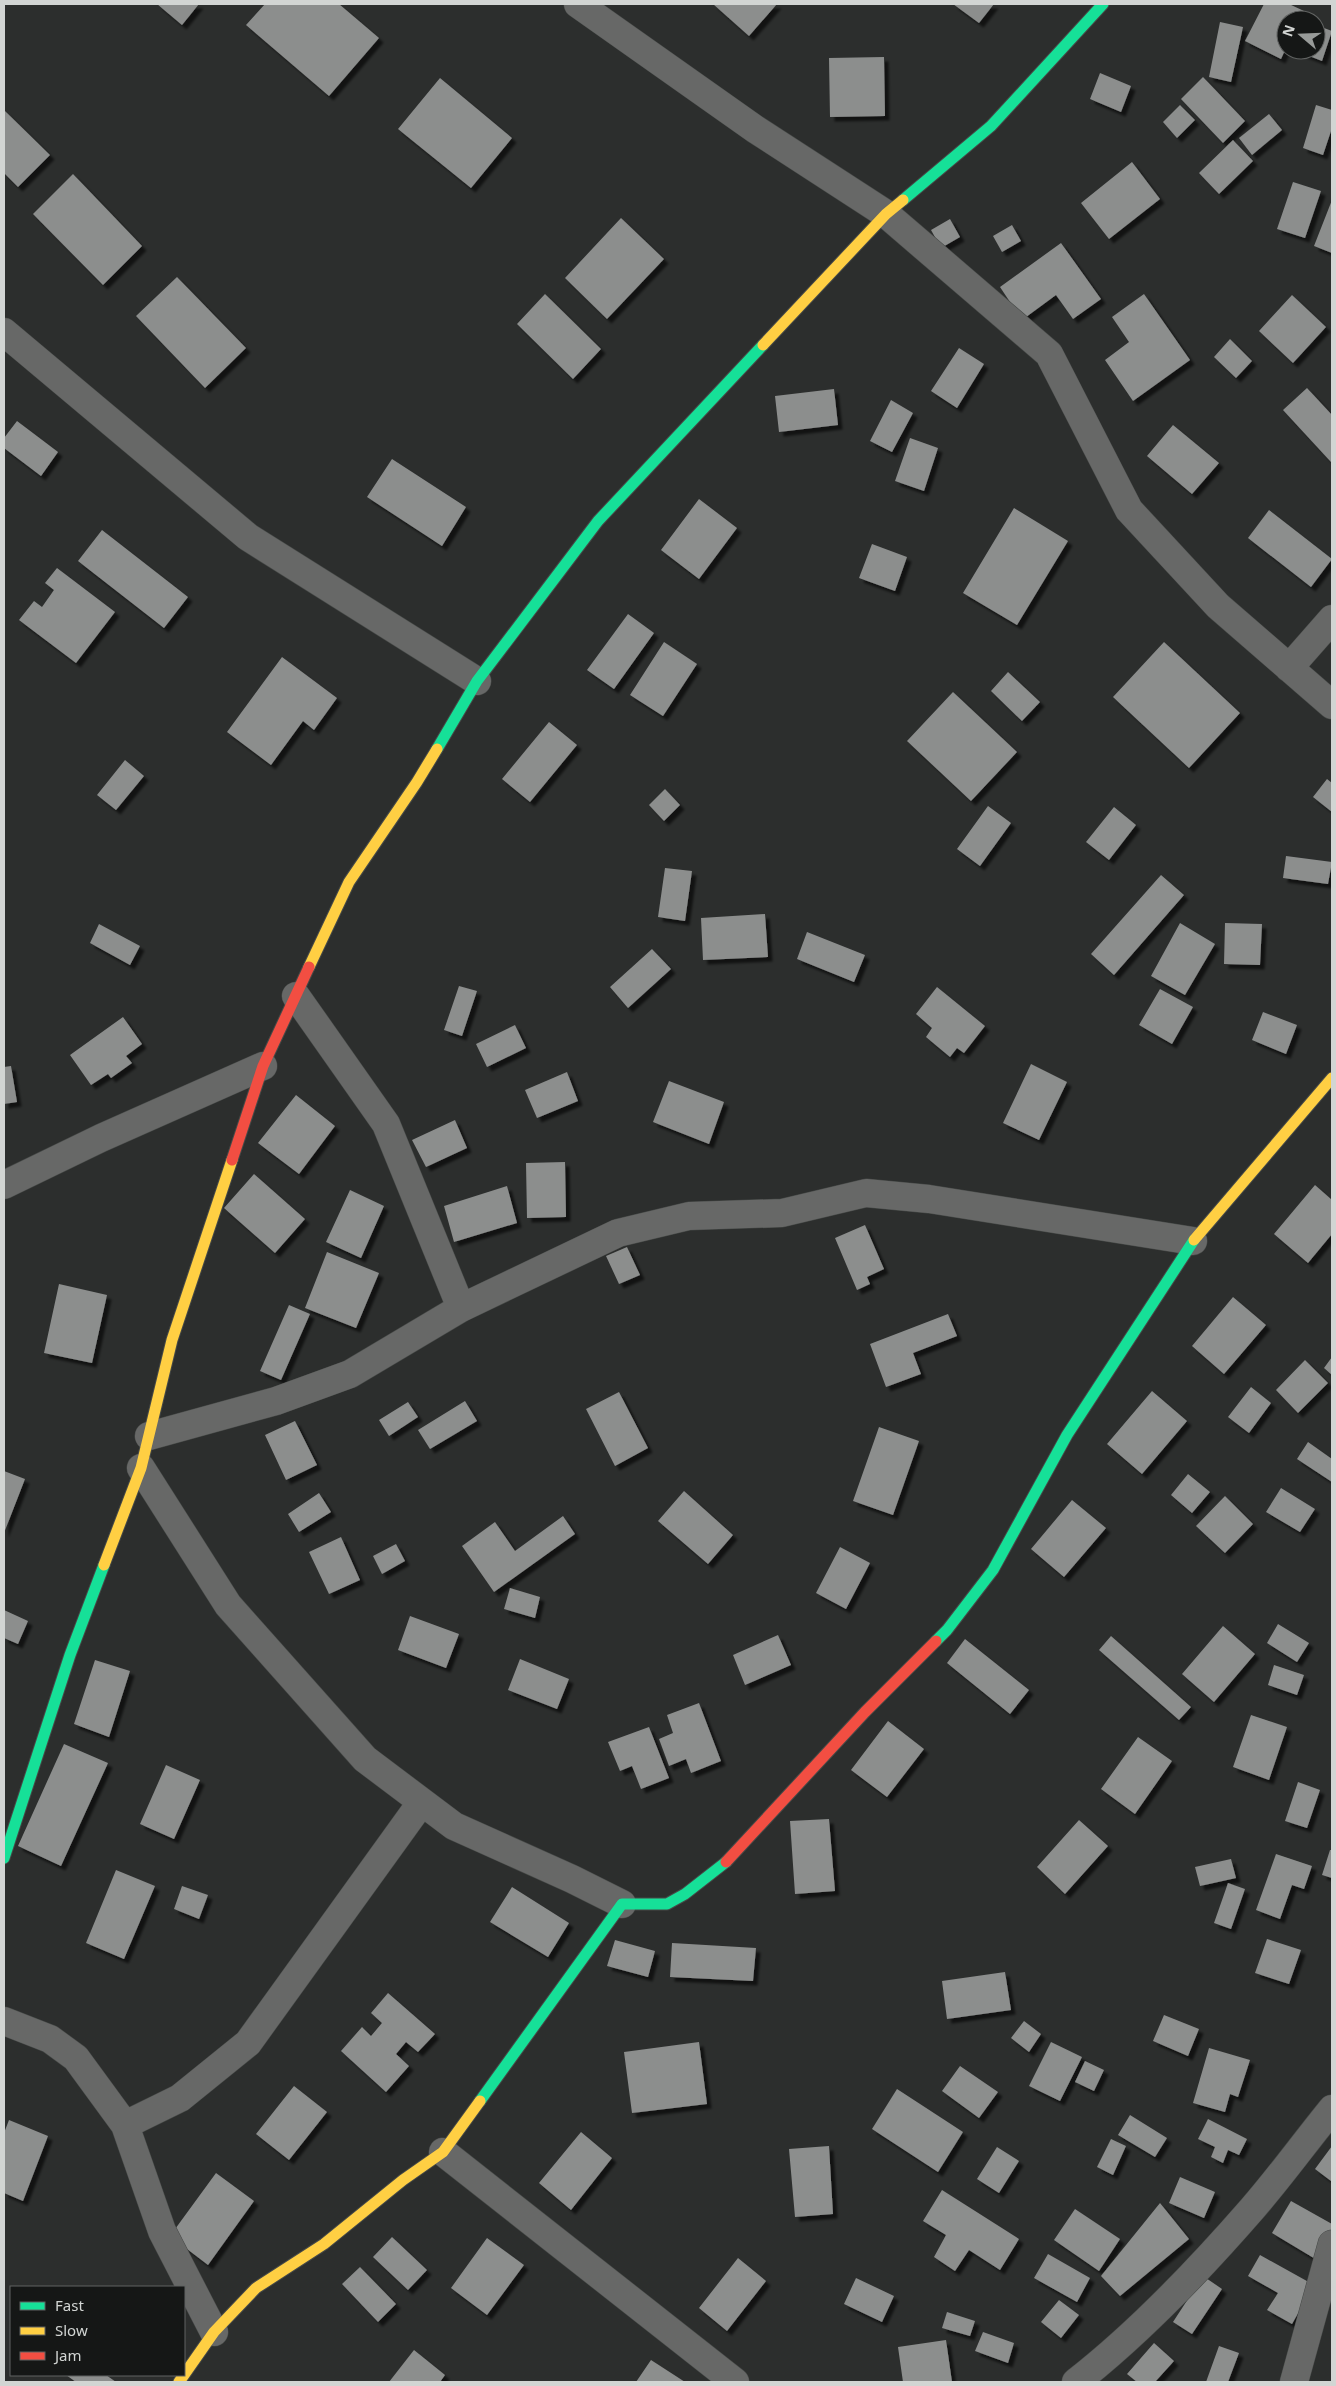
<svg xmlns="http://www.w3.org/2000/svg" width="1336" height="2386" viewBox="0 0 1336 2386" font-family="'Noto Sans',sans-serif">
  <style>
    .building { fill: #8c8e8d; filter: url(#shadow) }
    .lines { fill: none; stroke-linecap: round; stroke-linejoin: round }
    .street-casing { stroke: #464947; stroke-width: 29 }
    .fast-casing { stroke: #464947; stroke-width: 13 }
    .slow-casing { stroke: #464947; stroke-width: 13 }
    .jam-casing { stroke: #464947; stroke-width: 13 }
    .street { stroke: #676867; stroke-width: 28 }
    .fast { stroke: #16e098; stroke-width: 11 }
    .slow { stroke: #ffcf43; stroke-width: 11 }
    .jam { stroke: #f24e42; stroke-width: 11 }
  </style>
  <defs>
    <filter id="shadow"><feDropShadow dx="4.5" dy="4.5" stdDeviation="1" flood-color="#0009"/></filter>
  </defs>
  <rect width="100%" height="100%" fill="#2c2e2d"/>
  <path class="building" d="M 157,4 L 199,4 L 182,25 Z
    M 265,4 L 339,4 L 379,38 L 329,96 L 246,25 Z
    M 713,4 L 777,4 L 749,36 Z
    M 953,4 L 994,4 L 979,23 Z
    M 1264,4 L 1289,4 L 1304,11 L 1300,20 L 1286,20 L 1286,48 L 1281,59 L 1245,41 Z
    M 1220,22 L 1243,27 L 1231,82 L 1209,77 Z
    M 1316,25 L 1332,31 L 1322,61 L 1294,50 L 1316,50 Z
    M 884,57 L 885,116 L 830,117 L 829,58 Z
    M 1100,73 L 1131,86 L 1121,112 L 1090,99 Z
    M 1203,77 L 1245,121 L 1223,143 L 1181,99 Z
    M 440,78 L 512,138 L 471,188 L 398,129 Z
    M 1180,105 L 1195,120 L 1177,138 L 1163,122 Z
    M 1316,105 L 1332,110 L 1332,128 L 1323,155 L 1303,148 Z
    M 5,111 L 50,155 L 18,187 L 4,173 Z
    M 1269,114 L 1282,130 L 1252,155 L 1239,138 Z
    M 1233,140 L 1253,161 L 1219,194 L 1199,173 Z
    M 1132,162 L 1160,199 L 1109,239 L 1081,203 Z
    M 73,174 L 142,246 L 103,285 L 33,214 Z
    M 1293,182 L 1321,191 L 1305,238 L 1277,229 Z
    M 1332,200 L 1332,253 L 1314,246 Z
    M 621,218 L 664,259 L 607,319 L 565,278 Z
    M 950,219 L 960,237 L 941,248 L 931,230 Z
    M 1012,225 L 1021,241 L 1002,252 L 993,236 Z
    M 1061,243 L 1101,299 L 1073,319 L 1056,295 L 1022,320 L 1000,287 Z
    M 177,277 L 246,348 L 205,388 L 136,316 Z
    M 545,294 L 601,349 L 573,379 L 517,324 Z
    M 1144,294 L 1190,360 L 1133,401 L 1105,360 L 1129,342 L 1112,317 Z
    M 1292,295 L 1326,327 L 1293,363 L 1259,331 Z
    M 1230,339 L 1252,361 L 1236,378 L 1214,357 Z
    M 959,348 L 984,364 L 957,408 L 931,391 Z
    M 1307,388 L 1332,415 L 1331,462 L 1283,410 Z
    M 834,389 L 838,425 L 779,432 L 775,396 Z
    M 891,400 L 913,413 L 892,452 L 870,441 Z
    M 17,421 L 58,452 L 41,476 L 4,448 L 4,438 Z
    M 1173,425 L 1219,463 L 1192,494 L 1147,456 Z
    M 910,438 L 938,448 L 924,491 L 895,481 Z
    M 392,459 L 466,507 L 442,546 L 367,497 Z
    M 699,499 L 737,528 L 699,579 L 661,550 Z
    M 1014,508 L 1068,541 L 1017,625 L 963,593 Z
    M 1269,510 L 1332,559 L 1311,587 L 1248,538 Z
    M 102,530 L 188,597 L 164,628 L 78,561 Z
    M 872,544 L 907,557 L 895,591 L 859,578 Z
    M 57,568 L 115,612 L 76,663 L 19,620 L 34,601 L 42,607 L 54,590 L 45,583 Z
    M 628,614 L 654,633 L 614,689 L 587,670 Z
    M 664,642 L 697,664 L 663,716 L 630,695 Z
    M 1164,642 L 1240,713 L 1189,768 L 1113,697 Z
    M 282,657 L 337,698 L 314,730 L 303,721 L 271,765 L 227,732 Z
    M 1008,672 L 1040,702 L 1022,721 L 991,691 Z
    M 953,692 L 1017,752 L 971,801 L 907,741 Z
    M 549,722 L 577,745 L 530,802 L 502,779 Z
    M 125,760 L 144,776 L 116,810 L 97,795 Z
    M 1327,779 L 1332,783 L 1332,812 L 1313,797 Z
    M 665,789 L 680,805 L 664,821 L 649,805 Z
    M 988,806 L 1011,823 L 980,866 L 957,849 Z
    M 1114,807 L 1136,825 L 1109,860 L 1086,842 Z
    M 1286,856 L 1332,862 L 1328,884 L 1283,878 Z
    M 665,868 L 692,871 L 685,921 L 658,917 Z
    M 1161,875 L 1184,895 L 1114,975 L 1091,954 Z
    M 765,914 L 768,957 L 703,960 L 701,918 Z
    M 1180,923 L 1215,944 L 1185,995 L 1151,976 Z
    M 1225,923 L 1262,924 L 1260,965 L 1224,964 Z
    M 99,924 L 140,946 L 130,965 L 90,943 Z
    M 807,932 L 865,955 L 854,982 L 797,959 Z
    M 652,949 L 671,969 L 628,1008 L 610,987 Z
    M 459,986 L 477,991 L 462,1036 L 444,1030 Z
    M 937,987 L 985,1026 L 964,1053 L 957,1048 L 950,1057 L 926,1037 L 932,1028 L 916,1014 Z
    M 1160,989 L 1193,1007 L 1172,1044 L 1139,1025 Z
    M 1263,1012 L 1297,1025 L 1286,1054 L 1252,1040 Z
    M 123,1017 L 142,1044 L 126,1056 L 132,1063 L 111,1078 L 108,1074 L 91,1085 L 70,1055 Z
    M 515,1025 L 526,1048 L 487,1067 L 476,1044 Z
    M 1031,1064 L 1067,1082 L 1039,1140 L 1003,1123 Z
    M 11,1066 L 17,1102 L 4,1104 L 4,1067 Z
    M 567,1072 L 578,1101 L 537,1118 L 525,1090 Z
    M 669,1081 L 724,1102 L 709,1144 L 653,1122 Z
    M 296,1095 L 335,1126 L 299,1174 L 258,1143 Z
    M 455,1120 L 467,1148 L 426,1167 L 412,1140 Z
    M 565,1162 L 566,1217 L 527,1218 L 526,1163 Z
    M 254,1174 L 305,1219 L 275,1253 L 224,1208 Z
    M 1315,1185 L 1332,1200 L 1332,1234 L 1308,1263 L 1274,1234 Z
    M 507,1186 L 517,1223 L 454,1242 L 444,1206 Z
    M 350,1190 L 384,1206 L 361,1258 L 326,1242 Z
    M 865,1225 L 884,1269 L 867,1277 L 870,1284 L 857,1290 L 835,1238 Z
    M 627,1247 L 640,1275 L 619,1284 L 606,1256 Z
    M 327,1252 L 379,1273 L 356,1328 L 305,1308 Z
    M 59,1284 L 107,1295 L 92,1363 L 44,1353 Z
    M 1233,1297 L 1266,1325 L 1224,1374 L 1192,1346 Z
    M 289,1305 L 310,1314 L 281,1380 L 260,1371 Z
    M 948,1314 L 957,1336 L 913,1353 L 921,1374 L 886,1387 L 870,1344 Z
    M 1332,1357 L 1332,1375 L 1324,1368 Z
    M 1305,1360 L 1328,1383 L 1298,1413 L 1276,1390 Z
    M 1251,1387 L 1271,1403 L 1249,1433 L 1228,1417 Z
    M 1152,1391 L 1187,1421 L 1142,1474 L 1107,1444 Z
    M 619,1392 L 648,1448 L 615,1466 L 586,1409 Z
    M 465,1401 L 477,1421 L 430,1449 L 418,1430 Z
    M 408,1402 L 418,1417 L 389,1436 L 379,1420 Z
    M 295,1421 L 317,1465 L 286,1480 L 265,1435 Z
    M 879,1427 L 919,1441 L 893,1515 L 853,1501 Z
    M 1308,1442 L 1332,1459 L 1332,1482 L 1297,1459 Z
    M 4,1471 L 25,1479 L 4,1533 Z
    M 1188,1474 L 1210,1492 L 1192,1513 L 1171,1495 Z
    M 1281,1488 L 1315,1509 L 1300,1532 L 1266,1512 Z
    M 684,1491 L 733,1535 L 708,1564 L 658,1521 Z
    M 319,1493 L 331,1512 L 299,1532 L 288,1514 Z
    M 1225,1496 L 1253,1524 L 1225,1553 L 1196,1526 Z
    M 1072,1500 L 1106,1528 L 1064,1577 L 1031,1549 Z
    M 563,1516 L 575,1534 L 494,1592 L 462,1546 L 495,1522 L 515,1551 Z
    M 341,1537 L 360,1580 L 329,1594 L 309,1552 Z
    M 396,1544 L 405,1561 L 382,1574 L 373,1556 Z
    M 840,1547 L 870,1563 L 846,1609 L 816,1593 Z
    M 510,1588 L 540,1597 L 535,1618 L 504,1609 Z
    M 4,1610 L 28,1621 L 18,1644 L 4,1638 Z
    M 410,1616 L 459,1634 L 446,1668 L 398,1650 Z
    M 1278,1624 L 1309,1643 L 1297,1662 L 1267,1643 Z
    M 1223,1626 L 1255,1654 L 1214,1702 L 1182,1674 Z
    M 778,1635 L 791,1665 L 745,1685 L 733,1655 Z
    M 1111,1636 L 1191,1707 L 1179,1720 L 1099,1650 Z
    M 965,1639 L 1029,1690 L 1010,1714 L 947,1663 Z
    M 520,1659 L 569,1679 L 557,1709 L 508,1690 Z
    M 95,1660 L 130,1671 L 109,1737 L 74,1724 Z
    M 1274,1665 L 1304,1675 L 1297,1695 L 1268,1685 Z
    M 699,1703 L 721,1761 L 691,1773 L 686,1759 L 669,1766 L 659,1739 L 673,1733 L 667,1715 Z
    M 1251,1715 L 1287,1727 L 1269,1780 L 1233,1767 Z
    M 888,1721 L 924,1749 L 887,1797 L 851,1770 Z
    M 649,1727 L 669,1778 L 641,1789 L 632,1766 L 620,1771 L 608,1742 Z
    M 1138,1737 L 1172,1761 L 1135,1814 L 1101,1789 Z
    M 64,1744 L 108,1763 L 61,1866 L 18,1846 Z
    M 166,1765 L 200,1780 L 174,1839 L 140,1824 Z
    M 1298,1782 L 1320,1790 L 1307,1828 L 1285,1821 Z
    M 829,1819 L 835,1891 L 795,1894 L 790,1821 Z
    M 1079,1820 L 1108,1846 L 1065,1894 L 1037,1867 Z
    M 1330,1850 L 1332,1850 L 1332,1878 L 1322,1875 Z
    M 1276,1854 L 1312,1866 L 1304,1889 L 1292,1885 L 1280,1919 L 1256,1910 Z
    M 1231,1859 L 1236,1878 L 1200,1886 L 1195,1867 Z
    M 116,1870 L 155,1886 L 124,1959 L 86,1943 Z
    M 1228,1883 L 1245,1889 L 1231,1929 L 1214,1923 Z
    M 182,1886 L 208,1895 L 199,1919 L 174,1909 Z
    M 512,1887 L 569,1923 L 548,1957 L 490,1922 Z
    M 1267,1939 L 1301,1950 L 1289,1984 L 1255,1973 Z
    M 615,1940 L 655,1951 L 648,1977 L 607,1966 Z
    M 672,1943 L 756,1948 L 753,1981 L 670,1977 Z
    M 1005,1972 L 1011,2010 L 947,2019 L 942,1981 Z
    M 388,1993 L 435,2034 L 418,2052 L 406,2042 L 396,2054 L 409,2066 L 386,2092 L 341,2051 L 362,2027 L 371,2036 L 382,2023 L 371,2013 Z
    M 1164,2015 L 1199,2029 L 1188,2056 L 1153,2041 Z
    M 1024,2021 L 1041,2034 L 1029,2052 L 1011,2038 Z
    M 699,2042 L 707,2104 L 632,2113 L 624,2052 Z
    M 1051,2042 L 1082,2057 L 1060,2101 L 1029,2086 Z
    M 1209,2048 L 1250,2060 L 1238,2097 L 1230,2094 L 1225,2112 L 1193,2103 Z
    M 1085,2061 L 1104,2070 L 1094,2091 L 1075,2082 Z
    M 960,2066 L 998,2092 L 979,2118 L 942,2091 Z
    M 294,2086 L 327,2112 L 289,2160 L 256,2134 Z
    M 897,2089 L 963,2132 L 938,2172 L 872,2129 Z
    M 1130,2115 L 1167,2138 L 1155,2157 L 1118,2135 Z
    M 1208,2119 L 1247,2139 L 1239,2155 L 1228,2150 L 1223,2163 L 1211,2157 L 1215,2147 L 1198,2139 Z
    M 9,2120 L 48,2136 L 23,2201 L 4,2193 L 4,2133 Z
    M 581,2132 L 612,2158 L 571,2210 L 539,2183 Z
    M 1111,2139 L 1126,2146 L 1113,2175 L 1097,2167 Z
    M 829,2146 L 833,2214 L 795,2217 L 789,2149 Z
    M 1332,2146 L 1332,2179 L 1331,2181 L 1315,2169 Z
    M 997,2147 L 1019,2161 L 999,2193 L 977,2179 Z
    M 216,2173 L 254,2201 L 208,2265 L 170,2236 Z
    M 1180,2177 L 1215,2192 L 1204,2218 L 1169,2203 Z
    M 942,2190 L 1019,2239 L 1000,2270 L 969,2250 L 955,2271 L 934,2257 L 946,2235 L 923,2221 Z
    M 1291,2201 L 1332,2224 L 1332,2234 L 1317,2260 L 1272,2233 Z
    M 1160,2203 L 1189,2239 L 1120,2296 L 1101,2276 Z
    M 1075,2209 L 1120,2239 L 1099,2271 L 1054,2240 Z
    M 392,2237 L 427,2270 L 408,2290 L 373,2257 Z
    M 487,2238 L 524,2265 L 487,2315 L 451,2288 Z
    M 1048,2254 L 1090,2278 L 1077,2302 L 1034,2278 Z
    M 1260,2255 L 1314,2285 L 1292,2324 L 1267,2310 L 1278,2293 L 1248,2276 Z
    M 738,2258 L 766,2281 L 727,2331 L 699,2308 Z
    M 360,2267 L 396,2304 L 378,2322 L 342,2284 Z
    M 1203,2276 L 1222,2289 L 1192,2334 L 1173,2322 Z
    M 856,2278 L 894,2296 L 882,2322 L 844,2304 Z
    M 1059,2300 L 1079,2315 L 1061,2338 L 1041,2322 Z
    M 947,2312 L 975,2321 L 970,2336 L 942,2328 Z
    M 983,2332 L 1014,2343 L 1008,2363 L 975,2351 Z
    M 946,2340 L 952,2382 L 903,2382 L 898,2347 Z
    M 1154,2343 L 1174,2361 L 1155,2382 L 1137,2382 L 1127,2374 Z
    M 1219,2346 L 1239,2353 L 1228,2382 L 1206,2382 Z
    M 414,2350 L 445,2375 L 440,2382 L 389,2382 Z
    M 651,2360 L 685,2382 L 636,2382 Z
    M 66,2375 L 106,2375 L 116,2382 L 76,2382 Z"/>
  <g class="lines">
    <g class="street-casing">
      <path id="street" d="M 578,4 L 755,129 L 886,214 L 1049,354 L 1129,510 L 1218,606 L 1332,705
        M 4,332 L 248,537 L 477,681
        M 1289,668 L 1332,619
        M 296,996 L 386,1124 L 461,1308 L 618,1233 L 689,1216 L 782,1213 L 866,1193 L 929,1199 L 1193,1241
        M 4,1185 L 101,1138 L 263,1066
        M 149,1436 L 276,1401 L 350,1374 L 461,1308
        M 141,1468 L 228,1605 L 365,1759 L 454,1826 L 572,1879 L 622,1904
        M 4,2021 L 50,2039 L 76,2058 L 125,2125 L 162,2231 L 214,2332
        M 125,2125 L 180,2098 L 248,2043 L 421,1803
        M 443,2152 L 735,2382
        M 1076,2382 C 1140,2332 1198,2271 1252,2209 C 1280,2177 1305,2142 1332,2109
        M 1294,2382 L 1332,2244"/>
    </g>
    <g class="fast-casing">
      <path id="fast" d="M 903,200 L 991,126 L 1103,4
        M 437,749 L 477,681 L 598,521 L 763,345
        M 936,1641 L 947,1630 L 993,1570 L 1067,1435 L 1194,1240
        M 4,1858 L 70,1655 L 104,1565
        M 480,2101 L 622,1904 L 667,1904 L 685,1894 L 726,1862"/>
    </g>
    <g class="slow-casing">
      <path id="slow" d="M 763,345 L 886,214 L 903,200
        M 309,967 L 349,882 L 417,782 L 437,749
        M 1194,1240 L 1332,1078
        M 104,1565 L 141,1468 L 172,1340 L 232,1160
        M 179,2382 L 214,2332 L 256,2288 L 324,2244 L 403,2180 L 443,2152 L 480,2101"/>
    </g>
    <g class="jam-casing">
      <path id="jam" d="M 232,1160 L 263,1066 L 309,967
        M 726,1862 L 865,1712 L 936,1641"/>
    </g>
    <use href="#street" class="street"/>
    <use href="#fast" class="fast"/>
    <use href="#slow" class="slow"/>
    <use href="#jam" class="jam"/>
  </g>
  <rect width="1336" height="2386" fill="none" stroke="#d2d5d3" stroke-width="10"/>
  <rect x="10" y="2286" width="175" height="90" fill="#151716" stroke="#616362"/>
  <rect x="20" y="2302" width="25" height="8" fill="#16e098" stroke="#616362"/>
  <text x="55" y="2311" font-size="15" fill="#d2d5d3">Fast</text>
  <rect x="20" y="2327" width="25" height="8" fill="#ffcf43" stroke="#616362"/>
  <text x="55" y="2336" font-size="15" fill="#d2d5d3">Slow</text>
  <rect x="20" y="2352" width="25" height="8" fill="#f24e42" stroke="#616362"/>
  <text x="55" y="2361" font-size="15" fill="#d2d5d3">Jam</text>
  <g transform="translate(1301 35) rotate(289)"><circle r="24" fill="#151716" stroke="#616362"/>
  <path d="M0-4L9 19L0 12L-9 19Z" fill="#989b99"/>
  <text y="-8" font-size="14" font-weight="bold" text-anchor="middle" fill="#d2d5d3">N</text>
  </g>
</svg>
